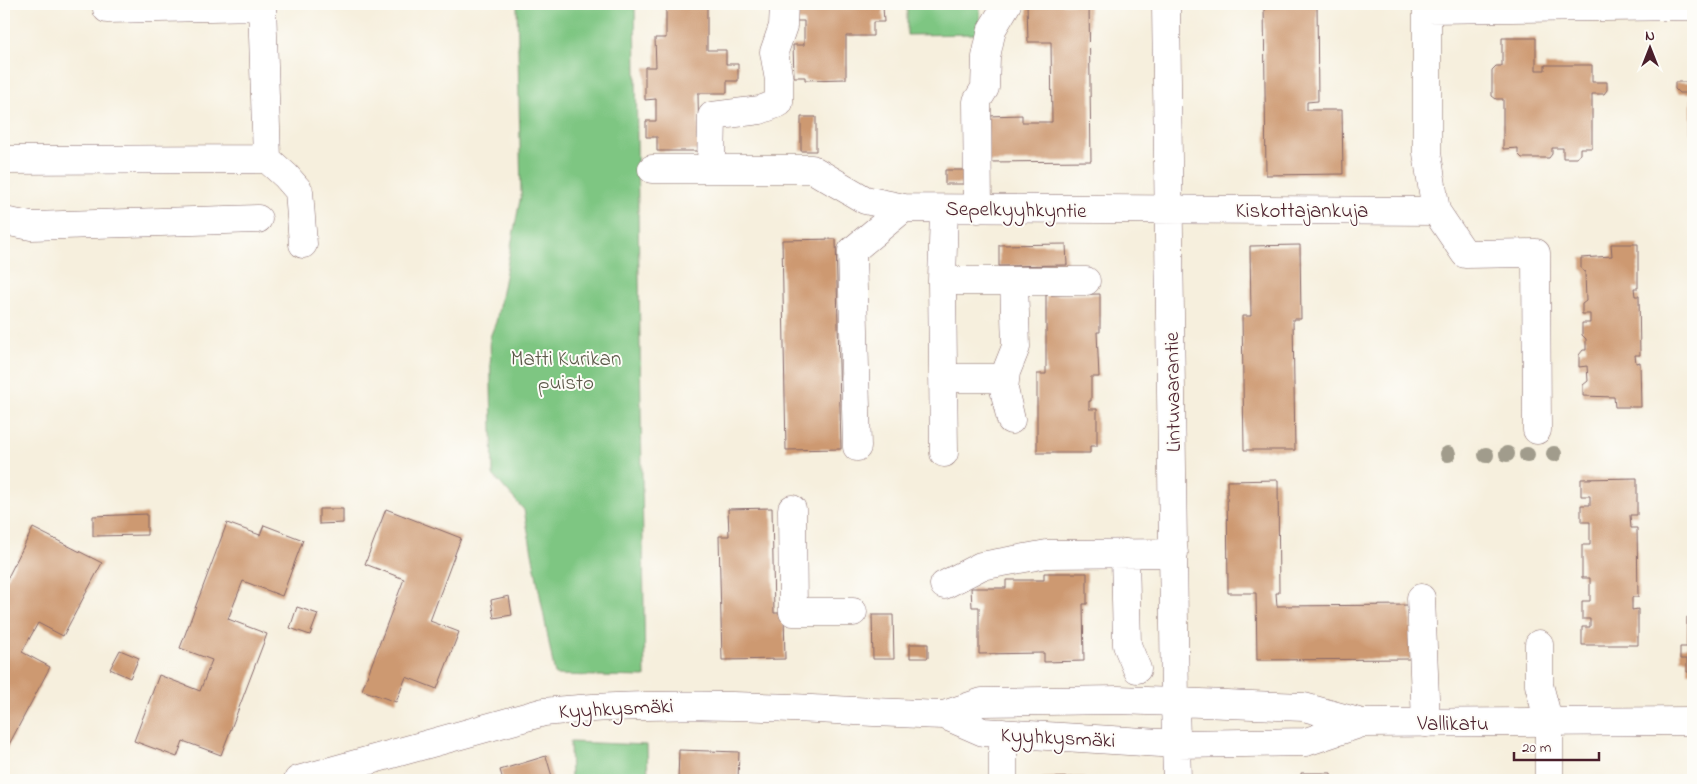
<svg xmlns="http://www.w3.org/2000/svg" width="1697" height="784" viewBox="0 0 1697 784" font-family="'Indie Flower',sans-serif">
  <style>
    .green { fill: #7ec682; stroke: #647256 }
    .building { fill: #cd9971 }
    .lines { fill: none; stroke-linecap: round; stroke-linejoin: round }
    .minor-casing { stroke: #866869; stroke-width: 29 }
    .major-casing { stroke: #866869; stroke-width: 29 }
    .minor { stroke: #fff; stroke-width: 28 }
    .major { stroke: #fff; stroke-width: 28 }
    .tree { fill: #a19c8c }
    .labels { text-anchor: middle; stroke-width: 4; stroke-linejoin: round; paint-order: stroke }
    .street-label { font-size: 21px; fill: #4a1f2b; stroke: #fdfcf7 }
    .park-label { font-size: 21px; fill: #5c5949; stroke: #fdfcf7 }
  </style>
  <rect width="100%" height="100%" fill="#fdfcf7"/>
  <filter id="ink" filterUnits="userSpaceOnUse"><feTurbulence type="fractalNoise" baseFrequency=".02" numOctaves="2"/><feDisplacementMap in="SourceGraphic" scale="10" xChannelSelector="R" yChannelSelector="G"/><feConvolveMatrix kernelMatrix="1 2 1 2 8 2 1 2 1" color-interpolation-filters="sRGB"/></filter>
  <filter id="wash" filterUnits="userSpaceOnUse"><feTurbulence type="fractalNoise" baseFrequency=".0096" numOctaves="4" result="noise"/><feDisplacementMap in="SourceGraphic" scale="20" xChannelSelector="R" yChannelSelector="G"/><feGaussianBlur stdDeviation="1.12" result="paint"/><feColorMatrix in="noise" values="0 0 0 0 0 0 0 0 0 0 0 0 0 0 0 0 0 1.4 0 .05"/><feComposite in="paint" operator="in"/></filter>
  <g filter="url(#wash)">
    <rect width="100%" height="100%" fill="#f6efdd"/>
    <path class="green" d="M 517,4 L 635,4 L 645,677 L 555,675 L 524,510 L 493,475 L 490,337 L 496,322 L 521,195 Z
      M 907,4 L 980,4 L 980,34 L 907,35 Z
      M 570,742 L 647,745 L 648,780 L 571,780 Z"/>
    <g id="blocks">
      <path class="building" d="M 666,4 L 707,4 L 707,50 L 726,50 L 726,64 L 738,64 L 738,81 L 727,81 L 727,93 L 698,93 L 699,151 L 657,151 L 657,137 L 646,137 L 646,121 L 656,121 L 656,99 L 645,100 L 645,67 L 656,67 L 655,38 L 666,38 Z
        M 793,4 L 873,4 L 873,6 L 883,6 L 884,22 L 873,22 L 873,36 L 846,36 L 846,79 L 805,80 L 805,77 L 794,77 L 793,45 L 804,45 L 804,21 L 793,21 Z
        M 1027,4 L 1089,4 L 1091,161 L 988,162 L 987,116 L 1022,115 L 1022,122 L 1052,122 L 1051,42 L 1028,42 Z
        M 1264,4 L 1317,4 L 1318,101 L 1307,102 L 1307,110 L 1342,110 L 1343,174 L 1266,175 Z
        M 1502,38 L 1536,38 L 1536,70 L 1545,70 L 1545,65 L 1592,65 L 1592,82 L 1607,82 L 1607,90 L 1604,94 L 1592,94 L 1592,148 L 1580,148 L 1580,154 L 1577,158 L 1563,158 L 1563,148 L 1552,148 L 1552,154 L 1549,158 L 1522,158 L 1518,154 L 1518,148 L 1503,149 L 1503,99 L 1496,99 L 1492,96 L 1492,70 L 1496,66 L 1502,66 Z
        M 1691,64 L 1693,64 L 1693,147 L 1691,147 L 1691,93 L 1679,93 L 1675,89 L 1675,82 L 1691,82 Z
        M 801,117 L 816,117 L 816,151 L 801,151 Z
        M 945,170 L 968,170 L 968,184 L 945,184 Z
        M 836,239 L 841,449 L 786,450 L 782,240 Z
        M 1066,244 L 1067,265 L 999,266 L 999,245 Z
        M 1611,244 L 1638,244 L 1638,288 L 1634,288 L 1635,296 L 1639,296 L 1640,355 L 1635,355 L 1636,363 L 1640,362 L 1641,407 L 1615,407 L 1614,397 L 1583,396 L 1583,385 L 1588,381 L 1587,366 L 1579,367 L 1579,355 L 1583,350 L 1586,350 L 1586,339 L 1582,335 L 1582,323 L 1590,323 L 1590,314 L 1582,314 L 1582,304 L 1586,301 L 1585,272 L 1581,269 L 1581,258 L 1612,256 Z
        M 1300,245 L 1301,319 L 1293,319 L 1295,450 L 1244,450 L 1242,316 L 1251,316 L 1250,246 Z
        M 1100,294 L 1100,332 L 1097,332 L 1099,377 L 1091,377 L 1091,401 L 1089,401 L 1089,409 L 1097,409 L 1097,446 L 1090,446 L 1090,453 L 1037,453 L 1037,374 L 1046,374 L 1046,295 Z
        M 1637,478 L 1637,515 L 1630,515 L 1631,528 L 1637,528 L 1638,597 L 1632,597 L 1632,610 L 1638,609 L 1638,645 L 1582,645 L 1582,627 L 1590,627 L 1590,619 L 1582,619 L 1582,601 L 1590,601 L 1590,578 L 1582,578 L 1582,545 L 1590,545 L 1590,522 L 1581,522 L 1581,505 L 1590,505 L 1590,496 L 1581,496 L 1581,479 Z
        M 1278,480 L 1279,593 L 1276,593 L 1277,606 L 1411,605 L 1411,659 L 1257,660 L 1256,593 L 1228,593 L 1227,481 Z
        M 772,508 L 774,613 L 784,613 L 785,659 L 722,660 L 719,536 L 729,536 L 728,509 Z
        M 319,509 L 343,509 L 343,523 L 319,524 Z
        M 386,509 L 461,538 L 430,621 L 459,632 L 437,689 L 406,677 L 396,702 L 362,690 L 404,579 L 365,564 Z
        M 147,514 L 147,535 L 93,536 L 93,516 Z
        M 227,523 L 260,535 L 264,525 L 303,540 L 282,596 L 243,581 L 228,619 L 267,634 L 221,755 L 183,741 L 177,757 L 134,741 L 159,675 L 200,691 L 212,660 L 180,648 Z
        M 33,528 L 102,563 L 63,636 L 38,623 L 22,652 L 50,667 L 4,754 L 4,585 Z
        M 1044,573 L 1087,573 L 1087,604 L 1083,604 L 1084,661 L 1044,662 L 1044,653 L 979,654 L 979,607 L 972,607 L 971,588 L 1006,588 L 1006,580 L 1044,580 Z
        M 509,596 L 512,615 L 494,618 L 491,600 Z
        M 297,607 L 318,614 L 310,635 L 290,628 Z
        M 872,615 L 893,615 L 894,659 L 873,659 Z
        M 1687,617 L 1693,617 L 1693,672 L 1687,672 L 1687,659 L 1680,659 L 1680,647 L 1687,647 Z
        M 910,644 L 928,644 L 928,658 L 910,658 Z
        M 120,650 L 139,658 L 130,678 L 110,669 Z
        M 679,750 L 739,752 L 738,780 L 678,780 Z
        M 546,756 L 553,780 L 503,780 L 500,770 Z
        M 1301,773 L 1331,773 L 1332,780 L 1301,780 Z
        M 1085,777 L 1085,780 L 1042,780 L 1042,778 Z"/>
    </g>
  </g>
  <g filter="url(#ink)">
    <use href="#blocks" fill-opacity="0" stroke="#866869" stroke-width="1"/>
    <g class="lines">
      <g class="minor-casing">
        <path id="minor" d="M 262,4 L 267,159 L 286,176 L 299,191 L 303,244
          M 1427,4 L 1427,153 L 1436,211 L 1465,254 L 1536,253 L 1537,430
          M 107,9 L 262,6
          M 1427,9 L 1693,6
          M 4,160 L 267,159
          M 652,169 L 812,169 L 865,200 L 904,208 L 1436,211
          M 711,169 L 712,116 L 760,110 L 779,103 L 779,80 L 774,52 L 783,26 L 784,4
          M 978,209 L 977,101 L 985,88 L 986,57 L 992,29 L 1007,4
          M 4,221 L 31,226 L 258,219
          M 942,281 L 1086,281
          M 943,378 L 1005,378
          M 1011,420 L 1004,389 L 1006,372 L 1016,347 L 1014,281
          M 857,447 L 852,251 L 904,208
          M 944,453 L 942,281 L 944,209
          M 792,509 L 793,612 L 853,612
          M 1125,553 L 1127,645 L 1137,669
          M 944,585 L 981,566 L 1047,554 L 1174,553
          M 1421,598 L 1426,723
          M 1539,644 L 1539,685 L 1549,723 L 1549,780
          M 944,715 L 983,732 L 1177,744
          M 1003,733 L 1003,780
          M 298,780 L 544,712 C 677,698 811,710 944,715 L 982,702 L 1118,700 L 1175,702 L 1166,4"/>
      </g>
      <g class="major-casing">
        <path id="major" d="M 1177,744 L 1306,742 L 1362,723
          M 1177,780 L 1175,702 L 1304,707 L 1362,723 L 1693,721"/>
      </g>
      <use href="#minor" class="minor"/>
      <use href="#major" class="major"/>
    </g>
    <g class="tree">
      <circle cx="1448" cy="454" r="8"/>
      <circle cx="1507" cy="454" r="8"/>
      <circle cx="1554" cy="454" r="8"/>
      <circle cx="1486" cy="455" r="8"/>
      <circle cx="1527" cy="455" r="8"/>
    </g>
  </g>
  <g class="labels">
    <g class="street-label">
      <text transform="translate(1016 209) rotate(1)" y="7">Sepelkyyhkyntie</text>
      <text x="1302" y="217">Kiskottajankuja</text>
      <text transform="translate(1172 392) rotate(-91)" y="7">Lintuvaarantie</text>
      <text transform="translate(616 708) rotate(-3)" y="7">Kyyhkysmäki</text>
      <text x="1453" y="730">Vallikatu</text>
      <text transform="translate(1058 737) rotate(3)" y="7">Kyyhkysmäki</text>
    </g>
    <g class="park-label">
      <text x="566" y="365">Matti Kurikan<tspan x="566" dy="24">puisto</tspan></text>
    </g>
  </g>
  <rect width="1697" height="784" fill="none" stroke="#fdfcf7" stroke-width="20"/>
  <g transform="translate(1650 48)" stroke="#fdfcf7" stroke-width="4" paint-order="stroke">
  <path d="M0-4L9 19L0 12L-9 19Z" fill="#4a1f2b"/>
  <text y="-8" font-size="14" font-weight="bold" text-anchor="middle" fill="#4a1f2b">N</text>
  </g>
  <path d="M1514 752v8h85v-8" fill="none" stroke="#4a1f2b" stroke-width="2.5"/>
  <text x="1522" y="752" font-size="15" fill="#4a1f2b" stroke="#fdfcf7" stroke-width="4" paint-order="stroke">20 m</text>
</svg>
